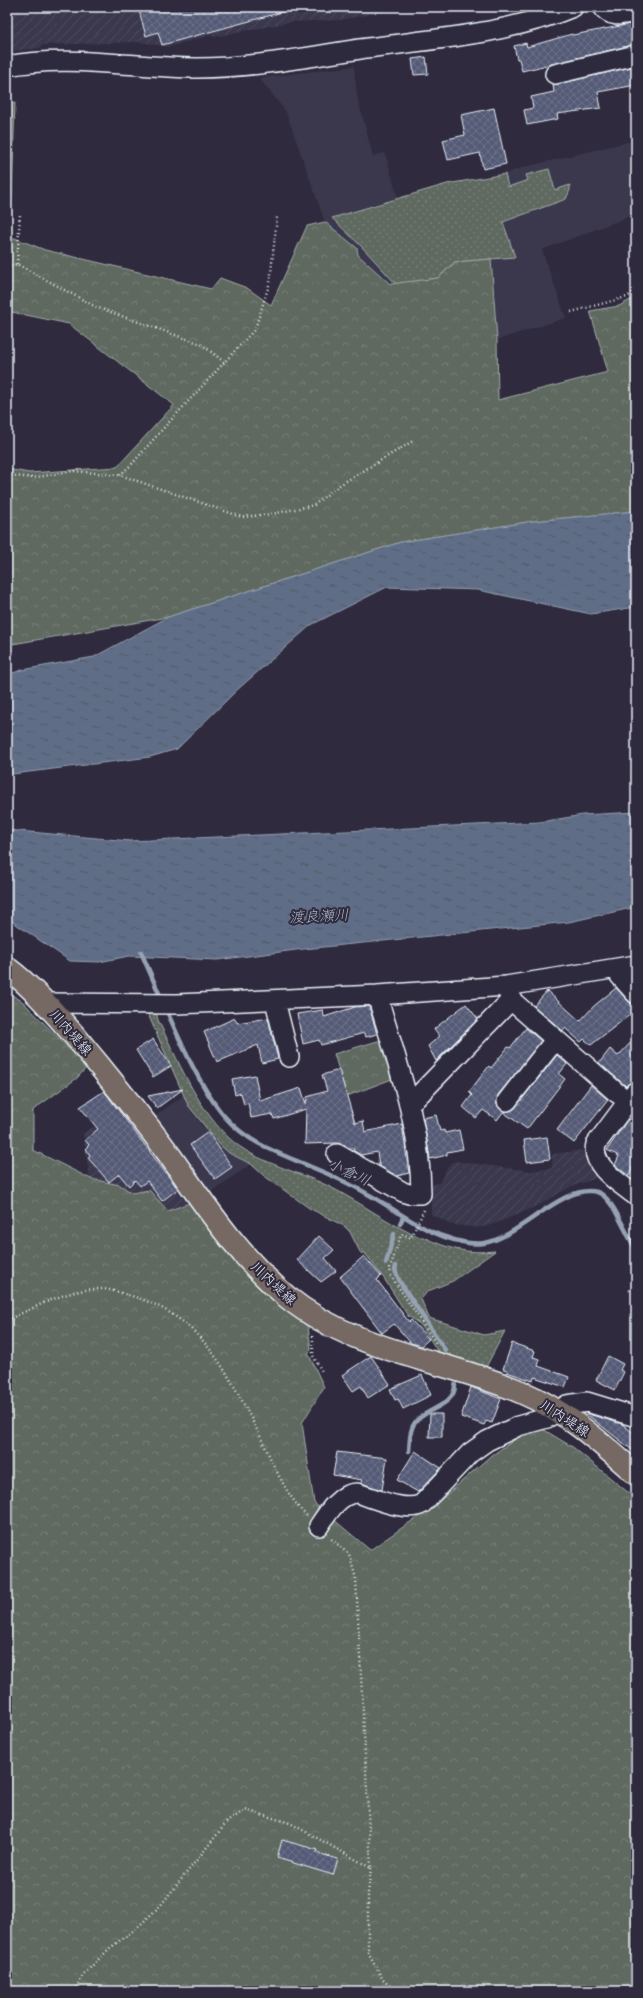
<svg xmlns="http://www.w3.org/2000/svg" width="643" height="1998" viewBox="0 0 643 1998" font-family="Mynerve,'Klee One',sans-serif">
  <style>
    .built { fill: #3a384e }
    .industrial { fill: url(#industrial-furrows) }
    .grass { fill: url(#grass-dots); stroke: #a3adab }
    .forest { fill: url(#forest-crowns); stroke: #a3adab }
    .pitch { fill: #5e695e; stroke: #a3adab }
    .water { fill: url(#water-ripples); stroke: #96a2b4 }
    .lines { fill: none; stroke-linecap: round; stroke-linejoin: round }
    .stream { stroke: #96a2b4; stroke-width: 4.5 }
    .building { fill: url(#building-cross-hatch); stroke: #e8f1f8 }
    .minor-casing { stroke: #e8f1f8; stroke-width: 22 }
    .major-casing { stroke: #e8f1f8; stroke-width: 25 }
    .path { stroke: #e8f1f8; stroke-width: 2.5; stroke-dasharray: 1 3; stroke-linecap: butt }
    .minor { stroke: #2f2a3d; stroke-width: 19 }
    .major { stroke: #766964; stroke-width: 22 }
    .labels { text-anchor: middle; stroke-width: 4; stroke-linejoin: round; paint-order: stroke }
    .street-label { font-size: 14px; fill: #e8f1f8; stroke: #2f2a3d }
    .water-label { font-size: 15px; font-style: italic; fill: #aab6c5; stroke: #2f2a3d }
  </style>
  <defs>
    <pattern id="industrial-furrows" width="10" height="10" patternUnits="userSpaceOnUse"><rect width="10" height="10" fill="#3a384e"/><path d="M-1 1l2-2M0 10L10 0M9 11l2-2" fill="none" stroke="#4d4c60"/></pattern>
    <pattern id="grass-dots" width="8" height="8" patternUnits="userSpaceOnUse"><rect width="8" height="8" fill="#5e695e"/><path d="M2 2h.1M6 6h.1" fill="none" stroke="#757f76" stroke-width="1.8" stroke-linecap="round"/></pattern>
    <pattern id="forest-crowns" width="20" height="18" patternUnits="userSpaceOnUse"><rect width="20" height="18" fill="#5e695e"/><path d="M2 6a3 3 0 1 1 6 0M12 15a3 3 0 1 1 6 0" fill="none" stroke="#757f76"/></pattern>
    <pattern id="water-ripples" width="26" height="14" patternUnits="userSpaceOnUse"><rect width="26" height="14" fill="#5f6d86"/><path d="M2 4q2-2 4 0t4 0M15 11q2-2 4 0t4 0" fill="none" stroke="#515965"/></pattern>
    <pattern id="building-cross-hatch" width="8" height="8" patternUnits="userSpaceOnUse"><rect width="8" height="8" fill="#545a76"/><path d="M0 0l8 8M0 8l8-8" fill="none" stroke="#6d728a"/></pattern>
  </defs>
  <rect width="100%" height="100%" fill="#2f2a3d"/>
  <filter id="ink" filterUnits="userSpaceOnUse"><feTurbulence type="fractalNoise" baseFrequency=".025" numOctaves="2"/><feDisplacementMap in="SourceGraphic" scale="8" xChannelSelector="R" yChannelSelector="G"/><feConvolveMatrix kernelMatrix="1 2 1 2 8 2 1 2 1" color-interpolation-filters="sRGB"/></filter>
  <g filter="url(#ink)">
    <path class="built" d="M 354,66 L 357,96 L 373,156 L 385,153 L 398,198 L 447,184 L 505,174 L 524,167 L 636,140 L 636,159 L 634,159 L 636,166 L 636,214 L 542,250 L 566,318 L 497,340 L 491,259 L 438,278 L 390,284 L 358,255 L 357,248 L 325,222 L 286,112 L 259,78 Z
      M 184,1095 L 194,1115 L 219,1144 L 229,1153 L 251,1164 L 210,1193 L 155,1116 Z"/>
    <path class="industrial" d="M 7,7 L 409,7 L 340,20 L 291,22 L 214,37 L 211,35 L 168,47 L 140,42 L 43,45 L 40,48 L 7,52 Z
      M 121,1104 L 189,1202 L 168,1211 L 149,1190 L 132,1193 L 90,1179 L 83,1133 L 99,1124 Z
      M 583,1150 L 604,1176 L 570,1187 L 539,1205 L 507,1219 L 491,1225 L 478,1228 L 447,1224 L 447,1222 L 431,1215 L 431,1185 L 439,1183 L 447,1168 L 451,1163 L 456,1161 L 530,1171 L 552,1168 L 552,1154 Z"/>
    <path class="grass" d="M 549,169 L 555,190 L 570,185 L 570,190 L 566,199 L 503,222 L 515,257 L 455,262 L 438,278 L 396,284 L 363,248 L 332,218 L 447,184 L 505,174 L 508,187 L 528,180 L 526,175 Z
      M 147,1012 L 156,1012 L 158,1020 C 178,1060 196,1106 228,1137 C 256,1164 301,1171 334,1189 C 363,1204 389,1224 419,1237 L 423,1237 C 449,1249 466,1254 495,1251 L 453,1281 L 428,1291 L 421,1299 L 429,1318 L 484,1335 L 505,1331 L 486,1367 L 438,1352 L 421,1325 L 408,1316 L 383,1277 L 364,1252 L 361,1254 L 350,1232 L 344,1226 L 309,1208 L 263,1175 L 251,1164 L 229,1153 L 219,1144 L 188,1105 Z"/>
    <path class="forest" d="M 325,222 L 357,248 L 358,255 L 390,284 L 438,278 L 455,262 L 491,259 L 497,340 L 498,400 L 608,372 L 590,311 L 619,306 L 636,297 L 636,511 L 534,521 L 401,542 L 168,617 L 7,645 L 7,469 L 29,473 L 117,467 L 174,405 L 69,324 L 7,311 L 7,235 L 45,250 L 211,289 L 220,278 L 247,288 L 271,305 L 307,226 Z
      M 7,992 L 22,1001 L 87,1067 L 77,1078 L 33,1110 L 33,1150 L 91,1179 L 120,1185 L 132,1193 L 149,1190 L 168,1211 L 189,1203 C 225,1249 263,1291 308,1327 L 311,1350 L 308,1353 L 324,1387 L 302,1423 L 314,1503 L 370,1550 L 435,1505 L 488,1458 L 536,1425 L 574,1448 L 636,1499 L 636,1991 L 7,1991 Z
      M 381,1040 L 392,1079 L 347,1096 L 334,1054 Z"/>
    <path class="pitch" d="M 7,103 L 15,103 L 12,197 L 7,197 Z"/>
    <path class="water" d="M 636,511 L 636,607 L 591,614 L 478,590 L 387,587 L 311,625 L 237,690 L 177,749 L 150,757 L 13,774 L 7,772 L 7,675 L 22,670 L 94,657 L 168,617 L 401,542 L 534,521 Z
      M 636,812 L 636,907 L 569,922 L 304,949 L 217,960 L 129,956 L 99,962 L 70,961 L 7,918 L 7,830 L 130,841 L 540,822 L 583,815 Z"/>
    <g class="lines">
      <path class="stream" d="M 141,952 L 161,998
        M 166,1009 C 180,1041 202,1091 225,1117 C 248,1143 278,1153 309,1166 C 331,1175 353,1185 373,1197 C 397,1211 419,1228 445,1237 C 459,1242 471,1245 484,1243 C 519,1238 563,1183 597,1192 C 613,1196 626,1236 636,1249
        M 400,1224 L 403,1217
        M 386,1263 L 394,1234
        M 396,1266 L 395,1270 L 400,1282 L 445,1350
        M 409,1451 C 410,1443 409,1431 414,1424 C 424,1408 455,1407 455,1385"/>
    </g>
    <path class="building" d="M 138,7 L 286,7 L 286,11 L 162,45 L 158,32 L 146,36 Z
      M 636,23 L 636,44 L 522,71 L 519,59 L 517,59 L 514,46 L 526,43 L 527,47 L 572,34 L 573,35 Z
      M 426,57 L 428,74 L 414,75 L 412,59 Z
      M 636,66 L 636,85 L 598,92 L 601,108 L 557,114 L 558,119 L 527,125 L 524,110 L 533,108 L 531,97 L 554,92 L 553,85 Z
      M 494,108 L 506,164 L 483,169 L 480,153 L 448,160 L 443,140 L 465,135 L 461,115 Z
      M 616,988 L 628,1001 L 633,1005 L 636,1010 L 591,1045 L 584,1039 L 581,1042 L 565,1028 L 563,1031 L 534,1006 L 547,991 L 580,1021 L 594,1006 Z
      M 466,1004 L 478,1019 L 436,1061 L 428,1046 L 440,1036 L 434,1029 Z
      M 369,1006 L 377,1034 L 366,1037 L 364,1033 L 321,1045 L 319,1040 L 303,1044 L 297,1014 L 323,1010 L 324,1017 L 355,1007 Z
      M 235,1018 L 237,1023 L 268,1018 L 278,1059 L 262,1063 L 258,1045 L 217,1062 L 204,1032 Z
      M 526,1028 L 541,1041 L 498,1095 L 497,1105 L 500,1109 L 506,1112 L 515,1108 L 557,1055 L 567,1064 L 559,1074 L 565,1079 L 527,1129 L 503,1112 L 497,1120 L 483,1110 L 476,1118 L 463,1107 L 472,1095 L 469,1092 L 489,1066 L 491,1068 L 508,1047 L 510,1048 Z
      M 636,1037 L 636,1079 L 626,1086 L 599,1063 L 610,1049 L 618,1056 Z
      M 153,1039 L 171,1066 L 153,1077 L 136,1050 Z
      M 339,1070 L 355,1123 L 363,1121 L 365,1132 L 402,1124 L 409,1173 L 397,1176 L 379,1166 L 377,1152 L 361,1155 L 354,1151 L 353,1148 L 349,1148 L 345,1145 L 337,1143 L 305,1144 L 306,1109 L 274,1119 L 272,1114 L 251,1118 L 248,1103 L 244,1105 L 241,1093 L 235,1095 L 232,1079 L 255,1075 L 260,1101 L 301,1088 L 306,1104 L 307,1097 L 327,1091 L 322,1075 Z
      M 591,1085 L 608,1100 L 574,1143 L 557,1130 Z
      M 183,1089 L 157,1108 L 148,1096 Z
      M 104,1091 L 178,1189 L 162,1201 L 147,1181 L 140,1186 L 135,1180 L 129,1186 L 119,1174 L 109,1182 L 88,1158 L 90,1155 L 85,1149 L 89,1145 L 85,1140 L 98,1129 L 80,1107 Z
      M 436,1115 L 440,1131 L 444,1130 L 445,1133 L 459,1130 L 463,1149 L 447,1152 L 447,1155 L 430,1159 L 423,1118 Z
      M 628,1119 L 636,1125 L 636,1160 L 629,1176 L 615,1165 L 619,1156 L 607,1150 Z
      M 208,1132 L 232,1167 L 215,1179 L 190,1145 Z
      M 547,1137 L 550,1159 L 527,1162 L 524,1140 Z
      M 319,1236 L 334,1250 L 325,1258 L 336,1271 L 321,1282 L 297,1260 Z
      M 364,1256 L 381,1276 L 377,1280 L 409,1322 L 411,1320 L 429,1339 L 421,1346 L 411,1343 L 394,1324 L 382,1333 L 340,1277 Z
      M 512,1343 L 535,1351 L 533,1357 L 540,1359 L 538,1366 L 569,1377 L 565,1387 L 534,1377 L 533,1381 L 507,1372 L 508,1370 L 503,1369 Z
      M 371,1356 L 390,1384 L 368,1398 L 361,1386 L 353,1391 L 342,1375 Z
      M 608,1356 L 623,1364 L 620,1370 L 624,1372 L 615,1390 L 596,1380 Z
      M 422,1375 L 431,1395 L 403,1409 L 398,1399 L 395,1400 L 390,1389 Z
      M 471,1387 L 501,1399 L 492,1423 L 486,1421 L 484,1425 L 461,1417 Z
      M 585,1413 L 622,1424 L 636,1435 L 636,1453 Z
      M 430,1414 L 442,1414 L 442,1437 L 429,1437 Z
      M 415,1451 L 441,1468 L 418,1492 L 397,1480 Z
      M 337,1452 L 387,1458 L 382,1490 L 361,1483 L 362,1480 L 333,1475 Z
      M 282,1840 L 318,1850 L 317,1853 L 338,1859 L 333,1875 L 277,1858 Z"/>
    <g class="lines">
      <g class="minor-casing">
        <path id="minor" d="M 603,7 C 611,19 623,14 636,12
          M 7,66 C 69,54 134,68 197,68 C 252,68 306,57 360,49 C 431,39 506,35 573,7
          M 555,74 L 636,55
          M 618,968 L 620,976 L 636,994
          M 506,986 L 511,1000 L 617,1093 L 636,1106
          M 275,1001 L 289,1057
          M 47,1003 L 177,1004 L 377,995 L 506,986 L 636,965
          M 635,1092 L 596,1144 C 590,1166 621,1184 636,1196
          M 507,1101 L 555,1040
          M 409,1102 L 417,1097 L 511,1000
          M 337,1154 L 403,1192 L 409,1194 L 421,1194 C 421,1126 396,1060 377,995
          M 319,1526 C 328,1512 340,1493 357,1493 C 374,1498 406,1513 422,1504 L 470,1453 L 487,1441 L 518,1426 L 547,1418 L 567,1405 L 587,1402 L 636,1417"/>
      </g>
      <g class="major-casing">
        <path id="major" d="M 7,968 C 35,989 57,1016 80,1042 C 110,1079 140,1115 168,1153 C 204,1204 239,1257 287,1297 C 355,1352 443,1359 521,1392 C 566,1411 600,1442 636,1474"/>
      </g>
      <path class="path" d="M 17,264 L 20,214
        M 7,267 L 17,264 L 96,307 L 201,344 L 224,362
        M 571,312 L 627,297 L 636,291
        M 7,475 L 32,478 L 73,471 L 120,475 L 242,517 L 272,514 L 314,505 L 338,486 L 413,441
        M 120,475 L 130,466 L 160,432 L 255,329 L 270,282 L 277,217
        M 424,1210 L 411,1238 L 403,1234 L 401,1235 L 390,1268 L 391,1276 L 437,1345
        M 629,1290 L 636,1294
        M 7,1320 C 36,1307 69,1288 101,1289 C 110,1289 120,1293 128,1295 C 197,1313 224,1365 254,1424 C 270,1454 282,1492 307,1516
        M 313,1336 L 313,1356 L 323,1373
        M 371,1868 L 368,1893 L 368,1952 L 383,1980 L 396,1991
        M 74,1991 L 83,1975 L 110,1948 L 138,1927 L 160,1906 L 227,1822 L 245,1810 L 290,1823 L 371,1868 L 356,1579 L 349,1554 L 330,1538"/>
      <use href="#minor" class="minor"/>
      <use href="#major" class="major"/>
    </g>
  </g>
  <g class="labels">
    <g class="street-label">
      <text transform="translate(71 1032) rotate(49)" y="5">川内堤線</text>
      <text transform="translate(274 1283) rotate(43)" y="5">川内堤線</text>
      <text transform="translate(565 1418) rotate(33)" y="5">川内堤線</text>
    </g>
    <g class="water-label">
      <text transform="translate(319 916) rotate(-3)" y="5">渡良瀬川</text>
      <text transform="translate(349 1172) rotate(25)" y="5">小倉川</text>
    </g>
  </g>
  <rect width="643" height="1998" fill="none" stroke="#2f2a3d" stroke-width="24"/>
  <rect x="12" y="12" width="619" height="1974" fill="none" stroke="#e8f1f8" stroke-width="1.5" filter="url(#ink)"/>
</svg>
